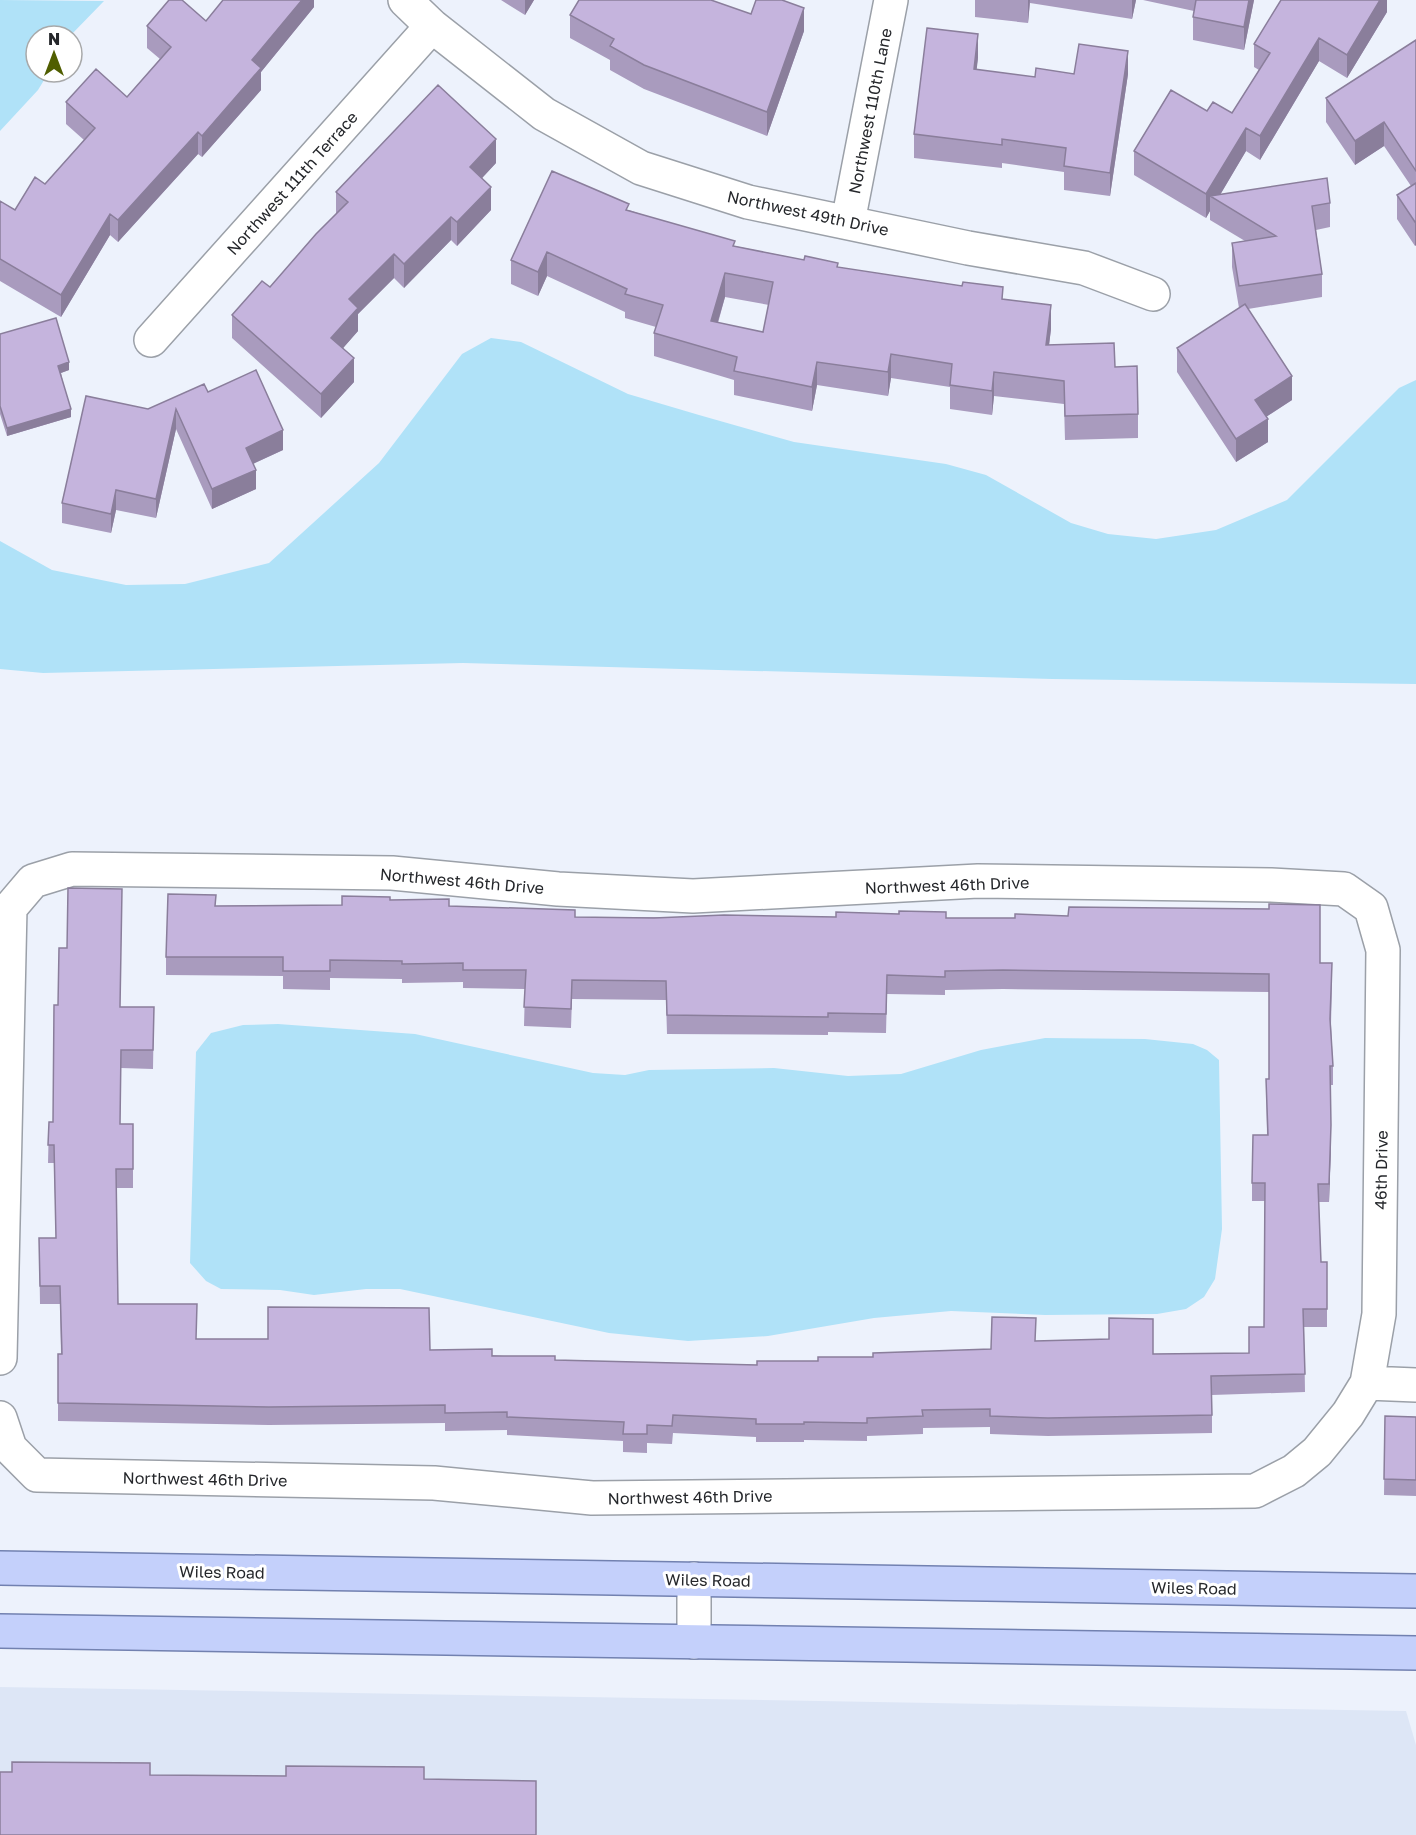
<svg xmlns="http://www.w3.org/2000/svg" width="1416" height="1835" viewBox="0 0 1416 1835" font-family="'Golos Text',sans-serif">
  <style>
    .built { fill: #dde6f6 }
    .water { fill: #b0e2f8 }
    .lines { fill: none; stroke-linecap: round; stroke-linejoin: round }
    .minor-casing { stroke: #9ba0a8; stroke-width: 36 }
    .major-casing { stroke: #7281b0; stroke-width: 36 }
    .minor { stroke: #fff; stroke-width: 33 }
    .major { stroke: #c4d0fb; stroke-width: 33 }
    .wall { fill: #a99bbe; fill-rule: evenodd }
    .shaded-wall { fill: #8a7e9b }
    .building { fill: #c5b4dd; stroke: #8a7e9b; stroke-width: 1.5; fill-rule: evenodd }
    .labels { text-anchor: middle; stroke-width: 6; stroke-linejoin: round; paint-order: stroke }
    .street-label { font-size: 16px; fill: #25272b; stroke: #fff }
  </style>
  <rect width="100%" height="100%" fill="#edf2fc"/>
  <path class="built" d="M 0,1687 L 1406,1711 L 1416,1745 L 1416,1835 L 0,1835 Z"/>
  <path class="water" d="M 0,0 L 104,1 L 70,36 L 36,36 L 36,72 L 49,72 L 38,90 L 0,131 Z
    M 491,338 L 521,342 L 628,394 L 699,415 L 794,442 L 946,464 L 986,475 L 1071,523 L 1108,534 L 1156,539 L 1216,530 L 1287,500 L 1399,388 L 1416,380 L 1416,684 L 1052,679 L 463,663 L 43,673 L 0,669 L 0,541 L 52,570 L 126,585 L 185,584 L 269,563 L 379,463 L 462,354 Z
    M 278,1024 L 415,1034 L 593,1073 L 625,1075 L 649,1070 L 774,1068 L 848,1076 L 901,1074 L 981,1050 L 1045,1038 L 1145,1039 L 1193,1044 L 1207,1050 L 1219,1060 L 1222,1229 L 1215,1279 L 1204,1297 L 1186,1309 L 1157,1314 L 1045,1315 L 951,1311 L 874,1318 L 768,1336 L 688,1341 L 609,1333 L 400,1289 L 366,1289 L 314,1295 L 280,1290 L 221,1289 L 206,1281 L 190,1263 L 196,1052 L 211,1033 L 243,1025 Z"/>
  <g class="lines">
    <g class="minor-casing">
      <path id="minor" d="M 405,0 L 432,26 L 544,114 L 641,168 L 748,202 L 968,248 L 1084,268 L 1153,294
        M 848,222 L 891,0
        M 151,340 L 432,26
        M 0,1358 L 10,908 L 33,881 L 72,869 L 392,873 L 558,889 L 693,896 L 978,881 L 1271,885 L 1344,889 L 1371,908 L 1383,950 L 1379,1314 L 1367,1383 L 1348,1414 L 1317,1452 L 1294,1471 L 1255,1491 L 592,1498 L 434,1483 L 37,1475 L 10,1448 L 0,1418
        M 1367,1383 L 1416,1385
        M 694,1579 L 694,1642"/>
    </g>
    <g class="major-casing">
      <path id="major" d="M 0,1568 L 1416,1591
        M 0,1631 L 1416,1653"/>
    </g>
    <use href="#minor" class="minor"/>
    <use href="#major" class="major"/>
  </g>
  <path class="wall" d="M 314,0 L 314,7 L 261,72 L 261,90 L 202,157 L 198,154 L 118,242 L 110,235 L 61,317 L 0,281 L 0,201 L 15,210 L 45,184 L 84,140 L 66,124 L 66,102 L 127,97 L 160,59 L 147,48 L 147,26 L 206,21 Z
    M 501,0 L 534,0 L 525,15 Z
    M 975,0 L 1136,0 L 1132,19 L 1030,3 L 1028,23 L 975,17 Z
    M 1143,0 L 1254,0 L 1244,50 L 1193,40 L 1193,17 L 1194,11 Z
    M 1387,0 L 1387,12 L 1347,78 L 1319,61 L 1260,160 L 1246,151 L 1220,195 L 1330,203 L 1330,227 L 1316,230 L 1322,274 L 1322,297 L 1248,309 L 1292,400 L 1266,417 L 1268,442 L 1236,462 L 1177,372 L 1177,348 L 1239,308 L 1232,267 L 1232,243 L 1245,241 L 1210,220 L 1210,211 L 1206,218 L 1134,175 L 1134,151 L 1207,111 L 1232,113 L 1259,70 L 1254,67 L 1254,44 Z
    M 751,14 L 804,31 L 767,136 L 644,89 L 610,70 L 610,60 L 570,38 L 570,15 Z
    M 1416,40 L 1416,245 L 1415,246 L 1397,219 L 1397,195 L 1411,186 L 1384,146 L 1355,165 L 1326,122 L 1326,98 Z
    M 978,58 L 976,70 L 1035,77 L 1074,74 L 1128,74 L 1110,196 L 1064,190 L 1064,172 L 1002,163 L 1002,168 L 914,158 L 914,134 Z
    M 496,163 L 482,178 L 491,210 L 457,246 L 451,240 L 404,288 L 394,278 L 358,314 L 358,331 L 342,349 L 354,382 L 321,418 L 232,338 L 232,315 L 270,287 L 336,214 L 336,192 Z
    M 629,210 L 735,246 L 838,267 L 1003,299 L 1051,329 L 1049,345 L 1115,367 L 1138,414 L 1138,438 L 1065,440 L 1064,404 L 994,396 L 992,415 L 950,409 L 950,387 L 891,378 L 888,396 L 817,385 L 812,411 L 734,395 L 734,380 L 654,356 L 654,333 L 656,327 L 625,318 L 625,312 L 547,276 L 538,296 L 511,284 L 511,260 ZM 725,297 L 769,305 L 763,332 L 718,323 Z
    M 0,334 L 69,370 L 61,373 L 71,417 L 7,436 L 0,414 Z
    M 208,392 L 283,450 L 253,464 L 256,489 L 212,509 L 176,429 L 156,518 L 116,510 L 111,533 L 62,523 L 62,503 L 148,409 Z
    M 390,900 L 449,906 L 575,917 L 946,918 L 1320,963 L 1332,982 L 1331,1025 L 1333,1066 L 1333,1085 L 1330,1085 L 1331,1144 L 1329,1202 L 1319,1202 L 1321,1262 L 1327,1262 L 1327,1327 L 1304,1327 L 1305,1392 L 1212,1395 L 1212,1433 L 1048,1436 L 990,1434 L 990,1427 L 923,1428 L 923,1434 L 867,1436 L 867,1441 L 804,1440 L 804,1442 L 756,1442 L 756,1437 L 673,1433 L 672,1444 L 647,1443 L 647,1453 L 623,1452 L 623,1441 L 507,1435 L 507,1430 L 445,1431 L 445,1423 L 269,1425 L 58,1421 L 58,1354 L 61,1354 L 60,1304 L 40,1304 L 39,1238 L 56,1238 L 54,1163 L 48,1163 L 49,1122 L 53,1122 L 58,1005 L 67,948 L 120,1007 L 154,1007 L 153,1069 L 121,1068 L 120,1124 L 133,1124 L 133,1188 L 116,1188 L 118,1304 L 197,1339 L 430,1350 L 555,1360 L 757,1365 L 991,1349 L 1036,1341 L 1153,1354 L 1249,1353 L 1249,1327 L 1264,1327 L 1265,1201 L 1252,1201 L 1252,1183 L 1267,1135 L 1266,1079 L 1269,1079 L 1269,992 L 1003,989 L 945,990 L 945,995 L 887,994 L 886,1033 L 828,1032 L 828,1035 L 667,1034 L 666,1000 L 572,999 L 571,1028 L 524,1026 L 525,989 L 463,988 L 463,982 L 402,983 L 402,979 L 330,978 L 330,990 L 283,989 L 283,976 L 166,975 L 166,957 L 216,906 L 342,905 Z
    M 1385,1416 L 1416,1417 L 1416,1496 L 1384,1495 Z"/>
  <path class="shaded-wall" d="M 302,0 L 314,0 L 314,7 L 261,72 L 261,90 L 202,157 L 202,136 L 252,60 Z
    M 525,0 L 534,0 L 525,15 Z
    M 1028,0 L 1030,0 L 1028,23 Z
    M 1132,0 L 1136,0 L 1132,19 Z
    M 1249,0 L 1254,0 L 1244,50 L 1244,27 Z
    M 1380,0 L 1387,0 L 1387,12 L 1347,78 L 1347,55 Z
    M 804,8 L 804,31 L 767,136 L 767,112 Z
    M 978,34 L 978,58 L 974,93 L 974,69 Z
    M 1319,38 L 1319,61 L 1260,160 L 1260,136 Z
    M 1128,51 L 1128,74 L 1110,196 L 1110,173 Z
    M 1384,122 L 1384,146 L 1355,165 L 1355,141 Z
    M 1246,128 L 1246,151 L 1217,200 L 1210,196 L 1210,211 L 1206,218 L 1206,194 Z
    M 198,132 L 198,154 L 118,242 L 118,220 Z
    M 496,139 L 496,163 L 470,191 L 470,167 Z
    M 491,187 L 491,210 L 457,246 L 457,222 Z
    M 110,214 L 110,235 L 61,317 L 61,295 Z
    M 451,217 L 451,240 L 404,288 L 404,264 Z
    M 1416,221 L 1416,245 L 1415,246 L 1415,222 Z
    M 547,252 L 547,276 L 538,296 L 538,272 Z
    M 394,254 L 394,278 L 358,314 L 358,331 L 331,362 L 331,338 L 349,299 Z
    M 725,273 L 725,297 L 711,345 L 711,321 Z
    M 1051,305 L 1051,329 L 1046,369 L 1046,345 Z
    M 891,354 L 891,378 L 888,396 L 888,372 Z
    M 354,358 L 354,382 L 321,418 L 321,394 Z
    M 69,362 L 69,370 L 58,374 L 58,366 Z
    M 817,362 L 817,385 L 812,411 L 812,387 Z
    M 994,372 L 994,396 L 992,415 L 992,391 Z
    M 1292,376 L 1292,400 L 1255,424 L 1255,400 Z
    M 71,409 L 71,417 L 7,436 L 7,428 Z
    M 176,409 L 176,429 L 156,518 L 156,499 Z
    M 1268,419 L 1268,442 L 1236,462 L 1236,439 Z
    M 283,430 L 283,450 L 246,467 L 246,448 Z
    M 256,470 L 256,489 L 212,509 L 212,489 Z
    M 116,490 L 116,510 L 111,533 L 111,514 Z
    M 1331,1125 L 1331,1144 L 1329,1202 L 1329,1184 Z"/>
  <path class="building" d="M 169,0 L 182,0 L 206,21 L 223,0 L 302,0 L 252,60 L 261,68 L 202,136 L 198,132 L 118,220 L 110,214 L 61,295 L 0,259 L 0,201 L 15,210 L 35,177 L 45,184 L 95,128 L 66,102 L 96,69 L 127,97 L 171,47 L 147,26 Z
    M 579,0 L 711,0 L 751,14 L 756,0 L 782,0 L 804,8 L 767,112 L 644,65 L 610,46 L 614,39 L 570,15 Z
    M 1196,0 L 1249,0 L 1244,27 L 1193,17 Z
    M 1281,0 L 1380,0 L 1347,55 L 1319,38 L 1260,136 L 1246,128 L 1206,194 L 1134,151 L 1171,90 L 1207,111 L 1213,102 L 1232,113 L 1270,53 L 1254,44 Z
    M 927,28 L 978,34 L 974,69 L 1035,77 L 1036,68 L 1074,74 L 1079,44 L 1128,51 L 1110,173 L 1064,166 L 1066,148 L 1002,139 L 1002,145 L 914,134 Z
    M 1416,40 L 1416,171 L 1384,122 L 1355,141 L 1326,98 Z
    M 438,85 L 496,139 L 470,167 L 491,187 L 457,222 L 451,217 L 404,264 L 394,254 L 349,299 L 358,308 L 331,338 L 354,358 L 321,394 L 232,315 L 262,281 L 270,287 L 316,234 L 348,202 L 336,192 Z
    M 552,171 L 629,204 L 626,210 L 735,241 L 733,246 L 804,260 L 805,256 L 838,263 L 837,267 L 962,286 L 963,282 L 1003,287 L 1002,299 L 1051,305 L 1046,345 L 1114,343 L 1115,367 L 1137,366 L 1138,414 L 1065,416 L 1064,381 L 994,372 L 992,391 L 950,385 L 952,364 L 891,354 L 888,372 L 817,362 L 812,387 L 734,371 L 737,357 L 654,333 L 663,305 L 625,294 L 627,289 L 547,252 L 538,272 L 511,260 ZM 725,273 L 773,282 L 763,332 L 711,321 Z
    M 1327,178 L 1330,203 L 1312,206 L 1322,274 L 1239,286 L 1232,243 L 1276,236 L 1210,196 Z
    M 1416,183 L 1416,221 L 1415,222 L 1397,195 Z
    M 1245,304 L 1292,376 L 1255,400 L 1268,419 L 1236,439 L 1177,348 Z
    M 56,318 L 69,362 L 58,366 L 71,409 L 7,428 L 0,406 L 0,334 Z
    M 256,370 L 283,430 L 246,448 L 256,470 L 212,489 L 176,409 L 156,499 L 116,490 L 111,514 L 62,503 L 86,396 L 148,409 L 204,384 L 208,392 Z
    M 68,888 L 122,889 L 120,1007 L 154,1007 L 153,1050 L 121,1050 L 120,1124 L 133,1124 L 133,1169 L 116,1169 L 118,1304 L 197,1304 L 196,1339 L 268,1339 L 268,1307 L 429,1308 L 430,1350 L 492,1349 L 492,1356 L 555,1356 L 555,1360 L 757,1365 L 757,1361 L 818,1361 L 818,1357 L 873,1357 L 873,1353 L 991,1349 L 992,1317 L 1036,1318 L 1035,1341 L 1109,1339 L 1109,1318 L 1153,1319 L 1153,1354 L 1249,1353 L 1249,1327 L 1264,1327 L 1265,1183 L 1252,1183 L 1253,1135 L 1268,1135 L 1266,1079 L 1269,1079 L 1269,974 L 1003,970 L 945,971 L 945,977 L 887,975 L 886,1014 L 828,1013 L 828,1017 L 667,1015 L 666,981 L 572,980 L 571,1009 L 524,1007 L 526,970 L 463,970 L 463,963 L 402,964 L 402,961 L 330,960 L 330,971 L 283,971 L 283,957 L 166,957 L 168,894 L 216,895 L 215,906 L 342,905 L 342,896 L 390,897 L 390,900 L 449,899 L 449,906 L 575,910 L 575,917 L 654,918 L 724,915 L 836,917 L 836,912 L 899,914 L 899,911 L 946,912 L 946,918 L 1015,918 L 1015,914 L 1068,916 L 1069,907 L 1269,909 L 1269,904 L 1320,905 L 1320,963 L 1332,963 L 1330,1019 L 1333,1066 L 1330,1066 L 1331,1125 L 1329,1184 L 1318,1184 L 1321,1262 L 1327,1262 L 1327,1309 L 1303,1309 L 1305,1374 L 1211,1376 L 1212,1415 L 1048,1418 L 990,1416 L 990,1409 L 922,1410 L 923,1416 L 867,1418 L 867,1423 L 804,1422 L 804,1424 L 756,1424 L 756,1419 L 673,1415 L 672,1426 L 647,1425 L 647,1434 L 623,1434 L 624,1422 L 507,1417 L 507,1412 L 445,1413 L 445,1405 L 269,1407 L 58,1403 L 58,1354 L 62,1354 L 60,1286 L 40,1286 L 39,1238 L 56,1238 L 54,1145 L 48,1145 L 49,1122 L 53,1122 L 54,1005 L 58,1005 L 59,948 L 67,948 Z
    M 1385,1416 L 1416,1417 L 1416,1480 L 1384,1479 Z
    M 12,1762 L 150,1763 L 150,1775 L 286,1776 L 286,1766 L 424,1767 L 424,1779 L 536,1781 L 536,1835 L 0,1835 L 0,1772 L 12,1772 Z"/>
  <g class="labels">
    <g class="street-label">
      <text transform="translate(870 111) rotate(-79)" y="6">Northwest 110th Lane</text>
      <text transform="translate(292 183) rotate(-48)" y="6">Northwest 111th Terrace</text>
      <text transform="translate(808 213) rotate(12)" y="6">Northwest 49th Drive</text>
      <text transform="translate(462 881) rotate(5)" y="6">Northwest 46th Drive</text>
      <text transform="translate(947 885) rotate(-2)" y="6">Northwest 46th Drive</text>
      <text transform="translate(1381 1170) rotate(-89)" y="6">46th Drive</text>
      <text transform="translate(205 1479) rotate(1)" y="6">Northwest 46th Drive</text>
      <text transform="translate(690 1497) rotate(-1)" y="6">Northwest 46th Drive</text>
      <text transform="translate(222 1572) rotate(1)" y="6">Wiles Road</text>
      <text transform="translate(708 1580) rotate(1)" y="6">Wiles Road</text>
      <text transform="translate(1194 1588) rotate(1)" y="6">Wiles Road</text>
    </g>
  </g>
  <g transform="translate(54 54)"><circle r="28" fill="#ffffff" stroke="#a8a9aa" stroke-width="1.5"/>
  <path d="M0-4.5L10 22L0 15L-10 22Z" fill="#505e00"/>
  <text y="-9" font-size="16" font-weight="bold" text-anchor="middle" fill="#25272b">N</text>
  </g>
</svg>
